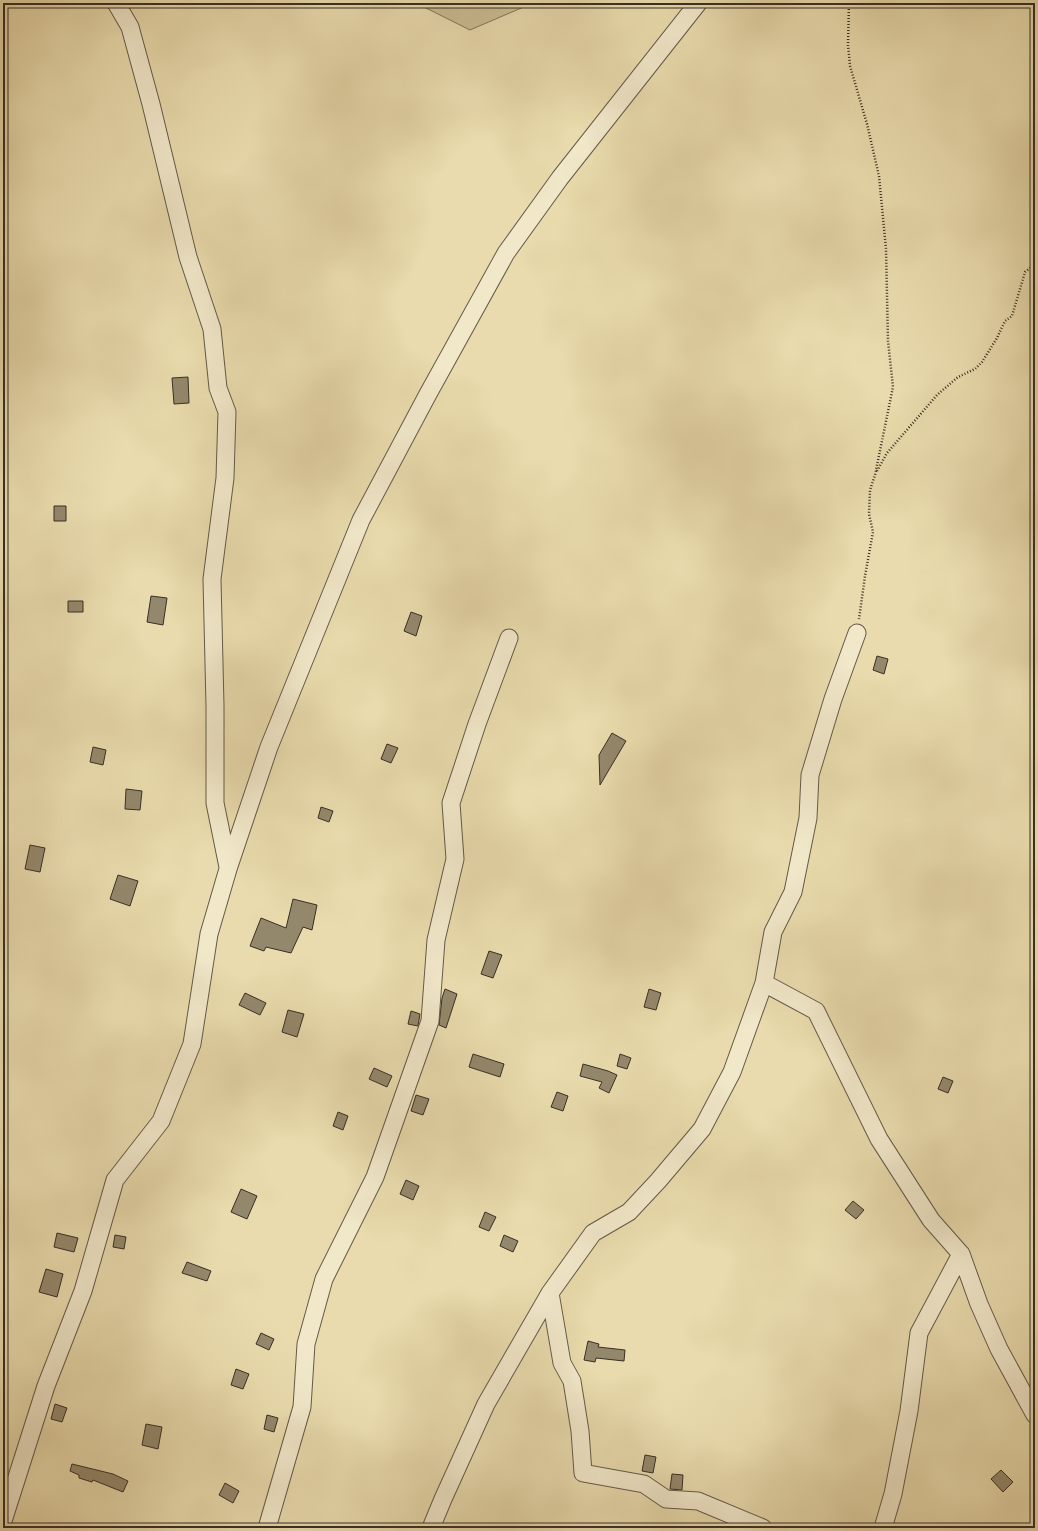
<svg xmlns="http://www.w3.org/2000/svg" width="1038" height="1531" viewBox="0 0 1038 1531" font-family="'Gentium Book Plus',serif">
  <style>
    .green { fill: #cbbe96; stroke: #82765e }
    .building { fill: #94886c; stroke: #382f25 }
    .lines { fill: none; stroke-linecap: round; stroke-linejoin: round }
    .minor-casing { stroke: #645a47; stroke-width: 19 }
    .path { stroke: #382f25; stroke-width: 2.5; stroke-dasharray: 1 2; stroke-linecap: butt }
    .minor { stroke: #f1e8ca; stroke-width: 17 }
  </style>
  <rect width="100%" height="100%" fill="#e9dbad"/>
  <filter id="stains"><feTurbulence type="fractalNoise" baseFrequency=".005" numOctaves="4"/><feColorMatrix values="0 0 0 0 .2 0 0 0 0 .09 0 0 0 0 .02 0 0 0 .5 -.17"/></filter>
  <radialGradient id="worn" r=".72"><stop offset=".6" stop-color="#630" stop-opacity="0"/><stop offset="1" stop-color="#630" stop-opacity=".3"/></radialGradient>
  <path class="green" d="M 416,3 L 533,3 L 470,30 Z"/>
  <path class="building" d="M 188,377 L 189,403 L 174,404 L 172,378 Z
    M 54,506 L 66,506 L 66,521 L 54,521 Z
    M 151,596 L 167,598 L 163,625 L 147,622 Z
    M 68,601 L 83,601 L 83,612 L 68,612 Z
    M 411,612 L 422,616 L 416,636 L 404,631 Z
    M 877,656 L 888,659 L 884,674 L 873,670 Z
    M 612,733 L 626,741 L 600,785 L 599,755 Z
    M 387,744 L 398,748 L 391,763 L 381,759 Z
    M 93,747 L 106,750 L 103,765 L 90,762 Z
    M 126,789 L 142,791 L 140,810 L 125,809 Z
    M 321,807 L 333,811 L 329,822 L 318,818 Z
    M 30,845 L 45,848 L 40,872 L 25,869 Z
    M 118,875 L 138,881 L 130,906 L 110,899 Z
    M 293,899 L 317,905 L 312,930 L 303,927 L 291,953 L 266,947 L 264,951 L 250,946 L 261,918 L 286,928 Z
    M 489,951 L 502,955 L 493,978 L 481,974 Z
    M 445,989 L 457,994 L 446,1028 L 439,1025 L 442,998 Z
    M 649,989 L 661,993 L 656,1010 L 644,1007 Z
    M 245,993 L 266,1003 L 260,1015 L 239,1005 Z
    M 288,1010 L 304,1014 L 297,1037 L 282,1032 Z
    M 411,1011 L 420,1014 L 418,1026 L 408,1024 Z
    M 473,1054 L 504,1064 L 500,1077 L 469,1067 Z
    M 620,1054 L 631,1058 L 627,1069 L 617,1066 Z
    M 583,1064 L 608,1071 L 617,1075 L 609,1093 L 599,1088 L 602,1082 L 580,1076 Z
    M 374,1068 L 392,1076 L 387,1087 L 369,1079 Z
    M 943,1077 L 953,1081 L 948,1093 L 938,1089 Z
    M 557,1092 L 568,1096 L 563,1111 L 551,1107 Z
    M 416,1095 L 429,1099 L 423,1115 L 411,1111 Z
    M 338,1112 L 348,1116 L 343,1130 L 333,1126 Z
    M 406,1180 L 419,1186 L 413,1200 L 400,1194 Z
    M 241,1189 L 257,1196 L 247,1219 L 231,1212 Z
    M 853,1201 L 864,1210 L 856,1219 L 845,1210 Z
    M 485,1212 L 496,1217 L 489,1231 L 479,1227 Z
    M 57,1233 L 78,1238 L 74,1252 L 54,1247 Z
    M 115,1235 L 126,1237 L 124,1249 L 113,1247 Z
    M 504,1235 L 518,1241 L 513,1252 L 500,1246 Z
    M 187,1262 L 211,1271 L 207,1281 L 182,1273 Z
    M 46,1269 L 63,1274 L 57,1297 L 39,1292 Z
    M 261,1333 L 274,1339 L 269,1350 L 256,1344 Z
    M 588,1341 L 599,1344 L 598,1347 L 625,1350 L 624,1361 L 596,1358 L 595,1362 L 584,1360 Z
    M 236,1369 L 249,1374 L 243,1389 L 231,1385 Z
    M 55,1404 L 67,1408 L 62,1422 L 51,1419 Z
    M 267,1415 L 278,1418 L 274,1432 L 264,1429 Z
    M 146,1424 L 162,1427 L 158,1449 L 142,1445 Z
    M 645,1455 L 656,1457 L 653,1473 L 642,1471 Z
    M 72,1464 L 113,1474 L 128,1481 L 123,1492 L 93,1480 L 92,1482 L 79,1478 L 79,1475 L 70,1471 Z
    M 1001,1470 L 1013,1482 L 1003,1492 L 991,1479 Z
    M 672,1474 L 683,1475 L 682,1490 L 670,1489 Z
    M 225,1483 L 239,1491 L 233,1503 L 219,1495 Z"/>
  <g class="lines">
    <g class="minor-casing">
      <path id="minor" d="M 116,3 L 130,27 L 151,104 L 188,257 L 212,329 L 218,388 L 227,412 L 225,478 L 212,579 L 215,706 L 215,803 L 228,867
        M 764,983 L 816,1011 L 879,1139 L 931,1220 L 961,1254 L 979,1304 L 999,1349 L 1035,1415
        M 550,1293 L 562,1363 L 572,1381 L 580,1431 L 583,1473 L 644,1484 L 666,1499 L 698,1501 L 763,1528
        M 3,1521 L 46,1386 L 83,1291 L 115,1180 L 161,1121 L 192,1044 L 209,934 L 228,869 L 269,747 L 361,520 L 428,394 L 506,253 L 560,178 L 698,3
        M 267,1528 L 302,1407 L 306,1344 L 324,1279 L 375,1177 L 430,1021 L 436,940 L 455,859 L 451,803 L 477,724 L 509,638
        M 431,1528 L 443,1499 L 486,1404 L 550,1293 L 593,1233 L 629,1212 L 658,1181 L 702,1129 L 732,1072 L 764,983 L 773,932 L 793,892 L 808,818 L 810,775 L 833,699 L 857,633
        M 883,1528 L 893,1494 L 909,1411 L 919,1333 L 961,1254"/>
    </g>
    <path class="path" d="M 849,3 L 848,45 L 850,66 L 867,124 L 879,176 L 886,249 L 888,341 L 893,387 L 875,475 L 870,490 L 869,514 L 873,532 L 865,576 L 859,619
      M 877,471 L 887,453 L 937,395 L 958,377 L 975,369 L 982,362 L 997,338 L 1005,321 L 1012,316 L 1025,272 L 1035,264"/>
    <use href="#minor" class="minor"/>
  </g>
  <rect width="1038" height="1531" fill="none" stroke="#e9dbad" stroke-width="16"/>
  <rect x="4" y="4" width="1030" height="1523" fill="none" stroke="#382f25" stroke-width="2"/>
  <rect x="8" y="8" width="1022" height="1515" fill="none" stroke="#382f25"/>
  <rect width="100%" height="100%" filter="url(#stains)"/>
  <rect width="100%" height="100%" fill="url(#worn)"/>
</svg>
